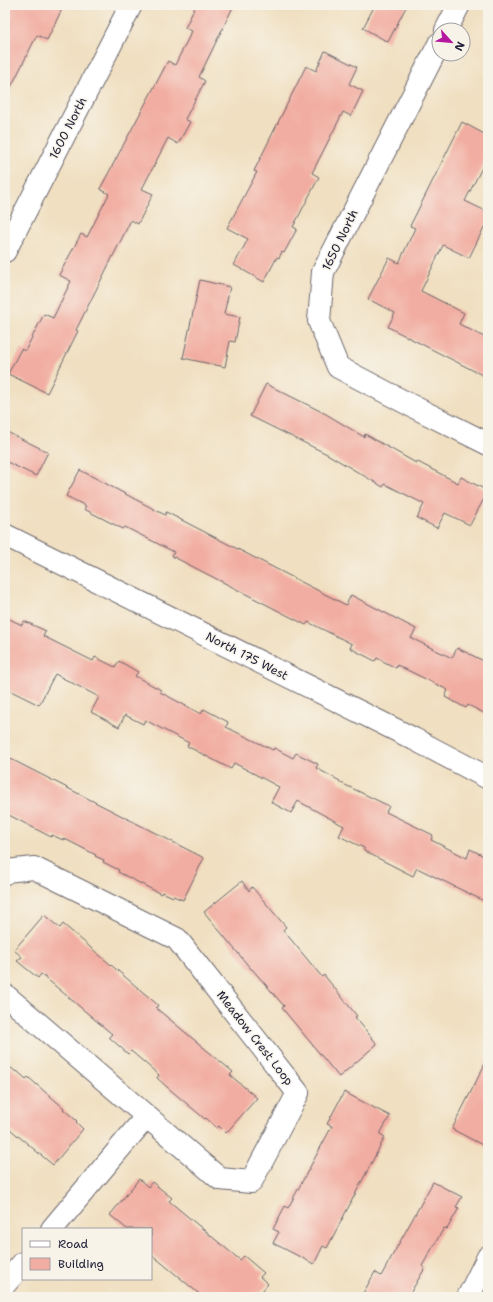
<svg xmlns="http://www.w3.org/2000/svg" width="493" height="1302" viewBox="0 0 493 1302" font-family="'Shantell Sans',sans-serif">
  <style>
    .building { fill: #f2ada2 }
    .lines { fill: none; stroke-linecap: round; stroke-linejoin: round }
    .minor-casing { stroke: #6a646a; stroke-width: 24 }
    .minor { stroke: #fff; stroke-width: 22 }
    .labels { text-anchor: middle; stroke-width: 3; stroke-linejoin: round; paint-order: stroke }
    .street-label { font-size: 12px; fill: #22223b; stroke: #f7f3e8 }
  </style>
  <rect width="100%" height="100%" fill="#f7f3e8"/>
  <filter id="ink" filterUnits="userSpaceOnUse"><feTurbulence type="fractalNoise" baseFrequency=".025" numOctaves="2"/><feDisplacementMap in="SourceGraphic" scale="8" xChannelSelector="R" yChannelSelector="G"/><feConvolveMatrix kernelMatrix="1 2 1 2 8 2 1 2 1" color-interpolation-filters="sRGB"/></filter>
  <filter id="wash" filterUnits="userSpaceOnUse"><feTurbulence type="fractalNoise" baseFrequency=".012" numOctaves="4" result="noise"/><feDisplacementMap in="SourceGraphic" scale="16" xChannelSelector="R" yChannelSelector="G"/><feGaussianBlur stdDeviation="0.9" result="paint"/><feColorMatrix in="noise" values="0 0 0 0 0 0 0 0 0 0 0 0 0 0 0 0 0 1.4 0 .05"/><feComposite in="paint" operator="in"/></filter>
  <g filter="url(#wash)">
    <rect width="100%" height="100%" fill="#f0dfc0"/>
    <g id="blocks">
      <path class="building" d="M 5,5 L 64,5 L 47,40 L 37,35 L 5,99 Z
        M 196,5 L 234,5 L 199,77 L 205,81 L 185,119 L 190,122 L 178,144 L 168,138 L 142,189 L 153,194 L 138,224 L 131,220 L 76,330 L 78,331 L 47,393 L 8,374 L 21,349 L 25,351 L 44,314 L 53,318 L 71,281 L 59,275 L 81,234 L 87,237 L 109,194 L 100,189 L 168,61 L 175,65 L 192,31 L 185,28 Z
        M 375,5 L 407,5 L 388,42 L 363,28 Z
        M 325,51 L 357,67 L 349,84 L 363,91 L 351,116 L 343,112 L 312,173 L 319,177 L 293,227 L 297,229 L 284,253 L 282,252 L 279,258 L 277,257 L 264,282 L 234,265 L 248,239 L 227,228 L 257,172 L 254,171 L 306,66 L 316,71 Z
        M 462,122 L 488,136 L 488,156 L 465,201 L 488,212 L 488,219 L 469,258 L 443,245 L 421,291 L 464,313 L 459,324 L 488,339 L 488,378 L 388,327 L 395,313 L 368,299 L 389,258 L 399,263 L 415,228 L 410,226 Z
        M 200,280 L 230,287 L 224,314 L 240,317 L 235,342 L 230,341 L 225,367 L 183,358 Z
        M 266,384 L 326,414 L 364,437 L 365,434 L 416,463 L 416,461 L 458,483 L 461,477 L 488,491 L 470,525 L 445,513 L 437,528 L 417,518 L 424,504 L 385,484 L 383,487 L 327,454 L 250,416 Z
        M 5,431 L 48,452 L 36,476 L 5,461 Z
        M 80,470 L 165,515 L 166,512 L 346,605 L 351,595 L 416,629 L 411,638 L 452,658 L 457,648 L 488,663 L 488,715 L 468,705 L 466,708 L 445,697 L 448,690 L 397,665 L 396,668 L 377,658 L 375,661 L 350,648 L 352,644 L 308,622 L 306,625 L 172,556 L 174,552 L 125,527 L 123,529 L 84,509 L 86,506 L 66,496 Z
        M 5,617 L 22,625 L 24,621 L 46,631 L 43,636 L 93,661 L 95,657 L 115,667 L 119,661 L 138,672 L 135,676 L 161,690 L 160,692 L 201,714 L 204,709 L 228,722 L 226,727 L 273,750 L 274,748 L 293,758 L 296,753 L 318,764 L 316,768 L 340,781 L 339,782 L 389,806 L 386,812 L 433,835 L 431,840 L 467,858 L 470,849 L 488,858 L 488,903 L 417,868 L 413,876 L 364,851 L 364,848 L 339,836 L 344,826 L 298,801 L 291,813 L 271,802 L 279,787 L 234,763 L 231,769 L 187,746 L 189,743 L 145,720 L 143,724 L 125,715 L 119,727 L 91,712 L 99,697 L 55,674 L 39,705 L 5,688 Z
        M 5,756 L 204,858 L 183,900 L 173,896 L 173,897 L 162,892 L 161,894 L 118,872 L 119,870 L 103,862 L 104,860 L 95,856 L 96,855 L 63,838 L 63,840 L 52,835 L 51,837 L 5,813 Z
        M 242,881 L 249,891 L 252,887 L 286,927 L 283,930 L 322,977 L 324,975 L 357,1016 L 355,1017 L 377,1044 L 339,1077 L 282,1008 L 284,1006 L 252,969 L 251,969 L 204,912 Z
        M 44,915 L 60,928 L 63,924 L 158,1005 L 156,1008 L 233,1072 L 230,1075 L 257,1098 L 226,1133 L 219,1126 L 217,1128 L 206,1118 L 205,1119 L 167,1087 L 157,1078 L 159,1075 L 131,1051 L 128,1054 L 109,1037 L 112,1034 L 41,974 L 38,978 L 17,961 L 22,957 L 14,950 Z
        M 488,1058 L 488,1148 L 452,1129 Z
        M 5,1063 L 16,1072 L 17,1071 L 26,1079 L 28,1077 L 44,1091 L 64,1108 L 63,1109 L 77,1121 L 76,1122 L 83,1129 L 53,1165 L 5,1125 Z
        M 344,1092 L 390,1116 L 380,1134 L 385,1137 L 327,1248 L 323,1246 L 314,1264 L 273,1243 L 279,1232 L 273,1229 L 285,1206 L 288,1208 L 332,1126 L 327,1124 Z
        M 139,1179 L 148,1187 L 152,1182 L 172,1198 L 169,1201 L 240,1260 L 244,1256 L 264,1273 L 260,1277 L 268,1284 L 257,1297 L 203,1297 L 151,1254 L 151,1229 L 127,1229 L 110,1215 Z
        M 433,1182 L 462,1197 L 456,1207 L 459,1208 L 447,1229 L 444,1228 L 422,1266 L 425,1268 L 408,1297 L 361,1297 L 375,1272 L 381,1276 Z"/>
    </g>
  </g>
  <g filter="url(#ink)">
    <use href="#blocks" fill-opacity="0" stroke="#6a646a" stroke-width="1"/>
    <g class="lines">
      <g class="minor-casing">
        <path id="minor" d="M 446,30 L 459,5
          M 439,44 L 323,272 L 319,321 L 338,367 L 412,406 L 488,444
          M 5,251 L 131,5
          M 5,535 L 414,739 L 488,778
          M 5,873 L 6,871 L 34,868 L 177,939 L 298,1093 L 251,1182 L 220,1179 L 5,995
          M 52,1229 L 146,1117
          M 5,1284 L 23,1263
          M 468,1297 L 488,1257"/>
      </g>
      <use href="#minor" class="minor"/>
    </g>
  </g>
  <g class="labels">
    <g class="street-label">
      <text transform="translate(68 128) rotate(-63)" y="4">1600 North</text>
      <text transform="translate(340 240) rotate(-64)" y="4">1650 North</text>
      <text transform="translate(247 656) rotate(27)" y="4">North 175 West</text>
      <text transform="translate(255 1038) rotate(52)" y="4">Meadow Crest Loop</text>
    </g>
  </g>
  <rect width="493" height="1302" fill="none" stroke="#f7f3e8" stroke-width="20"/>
  <rect x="22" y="1228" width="130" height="52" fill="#f7f3e8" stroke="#a29fa3"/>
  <rect x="30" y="1241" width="20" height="6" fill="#ffffff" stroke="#a29fa3"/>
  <text x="58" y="1248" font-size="12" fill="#22223b">Road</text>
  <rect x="30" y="1258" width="20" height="12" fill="#f2ada2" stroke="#a29fa3"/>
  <text x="58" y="1268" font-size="12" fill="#22223b">Building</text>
  <g transform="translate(451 42) rotate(117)"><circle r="19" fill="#f7f3e8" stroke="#a29fa3"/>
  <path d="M0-3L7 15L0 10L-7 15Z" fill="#b5179e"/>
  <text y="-6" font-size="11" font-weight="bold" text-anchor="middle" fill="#22223b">N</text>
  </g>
</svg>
